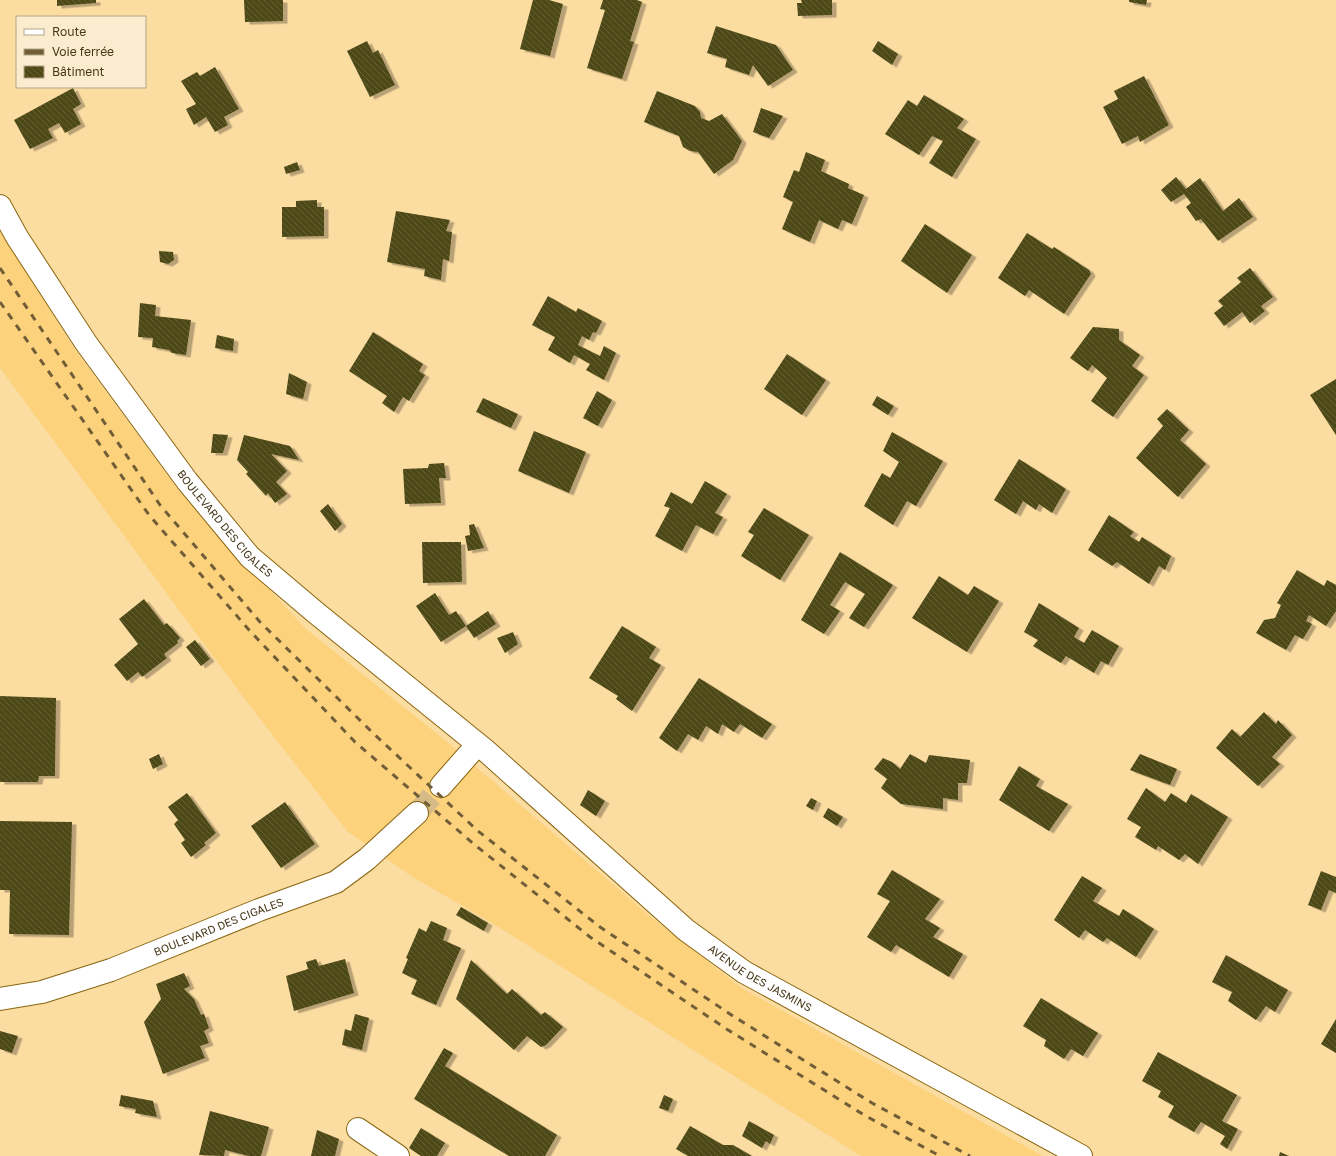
<svg xmlns="http://www.w3.org/2000/svg" width="1336" height="1156" viewBox="0 0 1336 1156" font-family="'Golos Text',sans-serif">
  <style>
    .built { fill: #fdd27d }
    .building { fill: url(#building-back-hatch); filter: url(#shadow) }
    .lines { fill: none; stroke-linecap: round; stroke-linejoin: round }
    .minor-tunnel { stroke: #d7bb86; stroke-width: 22; stroke-dasharray: 22 11; stroke-linecap: butt }
    .minor-casing { stroke: #896610; stroke-width: 24 }
    .minor { stroke: #fff; stroke-width: 22 }
    .rail { stroke: #715e38; stroke-width: 3; stroke-dasharray: 7 7; stroke-linecap: butt }
    .labels { text-anchor: middle; stroke-width: 4; stroke-linejoin: round; paint-order: stroke }
    .street-label { font-size: 11px; fill: #473818; stroke: #fbeccf }
  </style>
  <defs>
    <pattern id="building-back-hatch" width="6" height="6" patternUnits="userSpaceOnUse"><rect width="6" height="6" fill="#4d4816"/><path d="M-1 5l2 2M0 0l6 6M5-1l2 2" fill="none" stroke="#666137"/></pattern>
    <filter id="shadow"><feDropShadow dx="4.5" dy="2.5" stdDeviation="0" flood-color="#0004"/></filter>
  </defs>
  <rect width="100%" height="100%" fill="#fbdca1"/>
  <path class="built" d="M 0,231 L 75,350 L 179,491 L 306,629 L 446,741 L 651,917 L 740,987 L 1043,1156 L 861,1156 L 492,923 L 411,876 L 347,831 L 244,698 L 0,368 Z"/>
  <path class="building" d="M 57,0 L 96,0 L 96,3 L 57,6 Z
    M 244,0 L 283,0 L 283,21 L 245,22 Z
    M 533,0 L 549,0 L 563,4 L 550,56 L 520,49 Z
    M 603,0 L 637,0 L 642,2 L 630,41 L 634,42 L 622,79 L 587,68 L 605,10 L 600,9 Z
    M 801,0 L 832,0 L 832,15 L 798,16 L 797,3 L 802,3 Z
    M 1129,0 L 1147,0 L 1146,5 L 1129,2 Z
    M 716,26 L 776,45 L 793,70 L 768,86 L 753,65 L 749,75 L 725,67 L 727,59 L 707,53 Z
    M 367,41 L 373,53 L 378,50 L 395,85 L 370,97 L 347,51 Z
    M 878,41 L 898,54 L 892,65 L 872,51 Z
    M 215,67 L 239,109 L 224,117 L 228,125 L 215,132 L 206,117 L 194,125 L 186,109 L 196,104 L 181,81 L 197,72 L 200,76 Z
    M 1144,76 L 1169,125 L 1140,142 L 1138,136 L 1122,144 L 1103,107 L 1118,99 L 1114,91 Z
    M 73,88 L 81,104 L 73,109 L 81,124 L 65,133 L 59,123 L 48,129 L 53,138 L 30,149 L 14,120 Z
    M 657,91 L 695,106 L 700,112 L 701,118 L 709,121 L 722,114 L 742,141 L 733,160 L 714,174 L 698,152 L 690,151 L 683,147 L 679,136 L 644,122 Z
    M 924,95 L 964,119 L 957,128 L 976,139 L 952,177 L 929,163 L 943,141 L 932,136 L 919,155 L 885,134 L 908,100 L 917,106 Z
    M 761,108 L 783,116 L 769,138 L 753,132 Z
    M 806,152 L 825,160 L 821,171 L 849,184 L 848,188 L 864,195 L 852,224 L 842,220 L 838,229 L 819,220 L 810,242 L 782,229 L 793,202 L 783,197 L 794,170 L 799,172 Z
    M 297,162 L 300,170 L 286,174 L 284,167 Z
    M 1176,177 L 1186,189 L 1200,178 L 1223,211 L 1239,198 L 1253,217 L 1218,241 L 1201,219 L 1196,221 L 1186,207 L 1191,203 L 1184,194 L 1171,202 L 1161,190 Z
    M 317,200 L 317,207 L 324,207 L 324,236 L 282,237 L 282,207 L 296,207 L 296,201 Z
    M 396,211 L 450,220 L 446,231 L 452,232 L 449,261 L 443,259 L 441,280 L 424,276 L 425,269 L 387,262 Z
    M 925,224 L 972,255 L 947,293 L 901,261 Z
    M 1027,233 L 1052,249 L 1054,247 L 1089,270 L 1091,274 L 1064,314 L 1029,290 L 1025,296 L 998,278 Z
    M 159,251 L 173,252 L 174,260 L 168,264 L 160,262 Z
    M 1250,268 L 1273,297 L 1261,306 L 1265,311 L 1250,323 L 1242,312 L 1224,326 L 1214,313 L 1223,306 L 1218,301 L 1241,282 L 1237,278 Z
    M 548,296 L 576,312 L 578,308 L 602,321 L 596,333 L 593,332 L 589,340 L 582,336 L 578,345 L 600,356 L 604,346 L 616,353 L 604,380 L 586,370 L 590,364 L 574,355 L 570,363 L 548,350 L 555,337 L 532,325 Z
    M 140,303 L 156,305 L 155,316 L 191,320 L 186,355 L 172,353 L 169,350 L 152,347 L 153,338 L 138,337 Z
    M 1093,327 L 1119,329 L 1119,340 L 1140,355 L 1132,366 L 1144,375 L 1113,417 L 1091,401 L 1107,378 L 1092,365 L 1088,371 L 1070,358 Z
    M 373,332 L 423,364 L 419,371 L 425,375 L 409,401 L 403,397 L 394,412 L 382,403 L 387,396 L 349,371 Z
    M 217,335 L 234,339 L 233,351 L 215,348 Z
    M 787,354 L 826,380 L 802,415 L 764,389 Z
    M 289,373 L 307,382 L 303,399 L 286,394 Z
    M 1336,379 L 1336,435 L 1310,395 Z
    M 597,391 L 612,400 L 598,426 L 583,418 Z
    M 877,396 L 894,406 L 888,415 L 872,405 Z
    M 483,398 L 518,414 L 511,428 L 476,412 Z
    M 1167,409 L 1189,430 L 1180,440 L 1206,464 L 1178,497 L 1136,458 L 1163,426 L 1157,419 Z
    M 534,431 L 586,452 L 569,493 L 518,471 Z
    M 892,432 L 943,461 L 916,506 L 907,501 L 893,525 L 864,506 L 882,473 L 890,478 L 899,462 L 883,451 Z
    M 213,434 L 228,435 L 223,453 L 211,453 Z
    M 244,435 L 290,446 L 299,460 L 271,454 L 287,471 L 276,482 L 287,494 L 275,503 L 268,493 L 266,496 L 246,474 L 248,472 L 237,460 Z
    M 1019,459 L 1066,489 L 1052,513 L 1039,504 L 1036,510 L 1023,501 L 1016,514 L 994,500 Z
    M 444,463 L 446,478 L 439,478 L 441,503 L 405,504 L 403,469 L 428,468 L 429,464 Z
    M 705,481 L 727,494 L 715,513 L 723,517 L 713,534 L 696,525 L 682,551 L 655,536 L 670,508 L 664,506 L 671,492 L 692,504 Z
    M 328,504 L 342,524 L 335,531 L 320,511 Z
    M 764,508 L 809,535 L 780,580 L 741,556 L 754,535 L 748,532 Z
    M 1109,515 L 1134,532 L 1130,536 L 1139,542 L 1142,537 L 1171,556 L 1165,570 L 1159,566 L 1149,584 L 1117,562 L 1112,566 L 1088,550 Z
    M 474,524 L 484,548 L 468,551 L 465,536 L 470,535 L 469,525 Z
    M 422,542 L 461,542 L 462,582 L 423,583 Z
    M 840,552 L 893,585 L 864,627 L 849,618 L 865,594 L 845,582 L 830,605 L 840,611 L 824,634 L 801,620 Z
    M 1297,570 L 1324,586 L 1327,580 L 1336,585 L 1336,611 L 1326,626 L 1309,615 L 1306,621 L 1312,624 L 1303,639 L 1295,635 L 1286,650 L 1256,633 L 1264,620 L 1275,618 L 1281,605 L 1277,603 Z
    M 939,576 L 968,595 L 974,586 L 999,601 L 967,652 L 912,618 Z
    M 435,593 L 449,615 L 456,611 L 466,626 L 488,611 L 496,624 L 474,638 L 466,626 L 441,642 L 416,606 Z
    M 144,599 L 164,625 L 167,623 L 180,638 L 177,641 L 178,643 L 164,654 L 167,658 L 142,677 L 138,672 L 127,681 L 114,665 L 138,644 L 119,619 Z
    M 1039,603 L 1079,628 L 1074,637 L 1084,643 L 1092,630 L 1119,646 L 1108,665 L 1101,661 L 1094,673 L 1066,656 L 1061,663 L 1033,646 L 1038,640 L 1024,632 Z
    M 622,626 L 656,647 L 649,658 L 661,665 L 632,711 L 616,699 L 618,696 L 589,678 Z
    M 513,632 L 518,644 L 505,653 L 497,638 Z
    M 195,640 L 210,659 L 201,666 L 186,647 Z
    M 699,678 L 772,724 L 762,738 L 740,724 L 734,732 L 722,724 L 718,734 L 706,726 L 698,740 L 688,734 L 677,751 L 659,738 Z
    M 0,696 L 56,698 L 55,776 L 39,776 L 38,782 L 0,782 Z
    M 1264,712 L 1276,724 L 1278,720 L 1292,735 L 1272,757 L 1280,764 L 1258,786 L 1216,748 L 1232,729 L 1240,737 Z
    M 159,754 L 163,764 L 153,769 L 149,759 Z
    M 910,754 L 926,763 L 929,755 L 970,760 L 967,783 L 958,783 L 958,800 L 943,798 L 943,809 L 901,804 L 881,788 L 887,779 L 874,769 L 883,758 L 892,762 L 900,769 Z
    M 1140,754 L 1177,769 L 1170,785 L 1130,770 Z
    M 1019,766 L 1040,779 L 1036,786 L 1068,804 L 1049,831 L 999,800 Z
    M 1146,788 L 1165,802 L 1171,793 L 1186,803 L 1191,794 L 1228,817 L 1198,864 L 1185,854 L 1179,860 L 1158,846 L 1156,850 L 1135,837 L 1141,827 L 1127,819 Z
    M 588,790 L 605,801 L 596,816 L 580,805 Z
    M 187,793 L 216,833 L 204,843 L 206,845 L 191,857 L 181,843 L 185,840 L 174,824 L 178,820 L 168,807 Z
    M 811,798 L 817,801 L 813,810 L 806,806 Z
    M 285,802 L 315,844 L 281,868 L 251,826 Z
    M 828,808 L 843,817 L 837,826 L 823,817 Z
    M 0,821 L 72,822 L 69,935 L 9,934 L 10,890 L 0,890 Z
    M 892,870 L 940,899 L 925,919 L 940,928 L 933,937 L 963,954 L 949,977 L 896,945 L 891,952 L 867,937 L 890,901 L 877,894 Z
    M 1321,871 L 1336,877 L 1336,893 L 1329,890 L 1321,910 L 1308,905 Z
    M 1082,876 L 1102,888 L 1093,901 L 1119,916 L 1123,909 L 1154,929 L 1136,957 L 1107,938 L 1103,942 L 1085,930 L 1079,938 L 1054,920 Z
    M 461,907 L 488,923 L 484,931 L 456,915 Z
    M 431,921 L 447,928 L 443,940 L 461,948 L 436,1005 L 411,994 L 417,980 L 402,973 L 408,959 L 406,958 L 419,928 L 426,932 Z
    M 1226,955 L 1288,990 L 1275,1012 L 1266,1006 L 1256,1020 L 1228,1001 L 1232,992 L 1212,982 Z
    M 316,959 L 319,966 L 345,959 L 354,993 L 294,1011 L 286,976 L 308,969 L 306,962 Z
    M 471,960 L 507,994 L 512,989 L 541,1015 L 545,1012 L 563,1027 L 546,1045 L 541,1047 L 527,1036 L 514,1050 L 456,999 Z
    M 184,973 L 190,986 L 184,989 L 194,999 L 201,1015 L 204,1014 L 209,1028 L 204,1031 L 209,1043 L 200,1046 L 205,1058 L 163,1074 L 144,1022 L 161,999 L 156,984 Z
    M 1041,998 L 1098,1033 L 1083,1056 L 1071,1049 L 1064,1059 L 1044,1046 L 1046,1040 L 1023,1026 Z
    M 355,1014 L 369,1018 L 362,1050 L 342,1045 L 345,1029 L 351,1031 Z
    M 1336,1019 L 1336,1053 L 1321,1044 Z
    M 0,1031 L 18,1036 L 12,1053 L 0,1049 Z
    M 444,1048 L 453,1053 L 445,1066 L 557,1135 L 545,1156 L 509,1156 L 414,1099 Z
    M 1158,1052 L 1237,1095 L 1222,1121 L 1238,1129 L 1227,1149 L 1220,1144 L 1225,1136 L 1201,1122 L 1194,1132 L 1168,1117 L 1174,1106 L 1158,1097 L 1161,1091 L 1142,1081 Z
    M 121,1095 L 153,1101 L 157,1117 L 135,1113 L 136,1109 L 119,1106 Z
    M 664,1095 L 673,1099 L 668,1111 L 659,1108 Z
    M 210,1111 L 269,1127 L 261,1156 L 249,1156 L 225,1150 L 224,1156 L 199,1155 Z
    M 749,1121 L 774,1135 L 770,1144 L 766,1141 L 762,1148 L 742,1136 Z
    M 690,1126 L 723,1145 L 733,1145 L 752,1156 L 688,1156 L 676,1149 Z
    M 421,1128 L 445,1143 L 437,1156 L 421,1156 L 409,1148 Z
    M 317,1130 L 339,1139 L 335,1156 L 311,1156 Z
    M 1280,1152 L 1289,1156 L 1279,1156 Z"/>
  <g class="lines">
    <path class="minor-tunnel" d="M 417,813 L 441,786"/>
    <g class="minor-casing">
      <g id="minor">
        <path id="s1" d="M 0,206 L 17,237 L 86,343 L 187,481 L 250,557 L 315,612 L 485,750 L 686,930 L 744,972 L 1081,1156"/>
        <path d="M 441,786 L 477,745"/>
        <path id="s2" d="M 0,999 L 42,992 L 111,970 L 259,910 L 336,882 L 367,859 L 417,813"/>
        <path d="M 358,1129 L 398,1156"/>
      </g>
    </g>
    <use href="#minor" class="minor"/>
    <path class="rail" d="M 0,268 L 160,505 L 260,622 L 374,734 L 478,831 L 600,927 L 733,1016 L 872,1103 L 970,1156
      M 0,302 L 149,515 L 250,631 L 355,742 L 475,845 L 590,937 L 725,1028 L 864,1115 L 940,1156"/>
  </g>
  <g class="labels">
    <g class="street-label">
      <text dy="4" stroke="none"><textPath href="#s1" startOffset="390">BOULEVARD DES CIGALES</textPath></text>
      <text dy="4" stroke="none"><textPath href="#s2" startOffset="231">BOULEVARD DES CIGALES</textPath></text>
      <text dy="4" stroke="none"><textPath href="#s1" startOffset="1094">AVENUE DES JASMINS</textPath></text>
    </g>
  </g>
  <rect x="16" y="16" width="130" height="72" fill="#fbeccf" stroke="#b3a486"/>
  <rect x="24" y="29" width="20" height="6" fill="#ffffff" stroke="#b3a486"/>
  <text x="52" y="36" font-size="12" fill="#473818">Route</text>
  <rect x="24" y="49" width="20" height="6" fill="#715e38" stroke="#b3a486"/>
  <text x="52" y="56" font-size="12" fill="#473818">Voie ferrée</text>
  <rect x="24" y="66" width="20" height="12" fill="url(#building-back-hatch)" stroke="#b3a486"/>
  <text x="52" y="76" font-size="12" fill="#473818">Bâtiment</text>
</svg>
